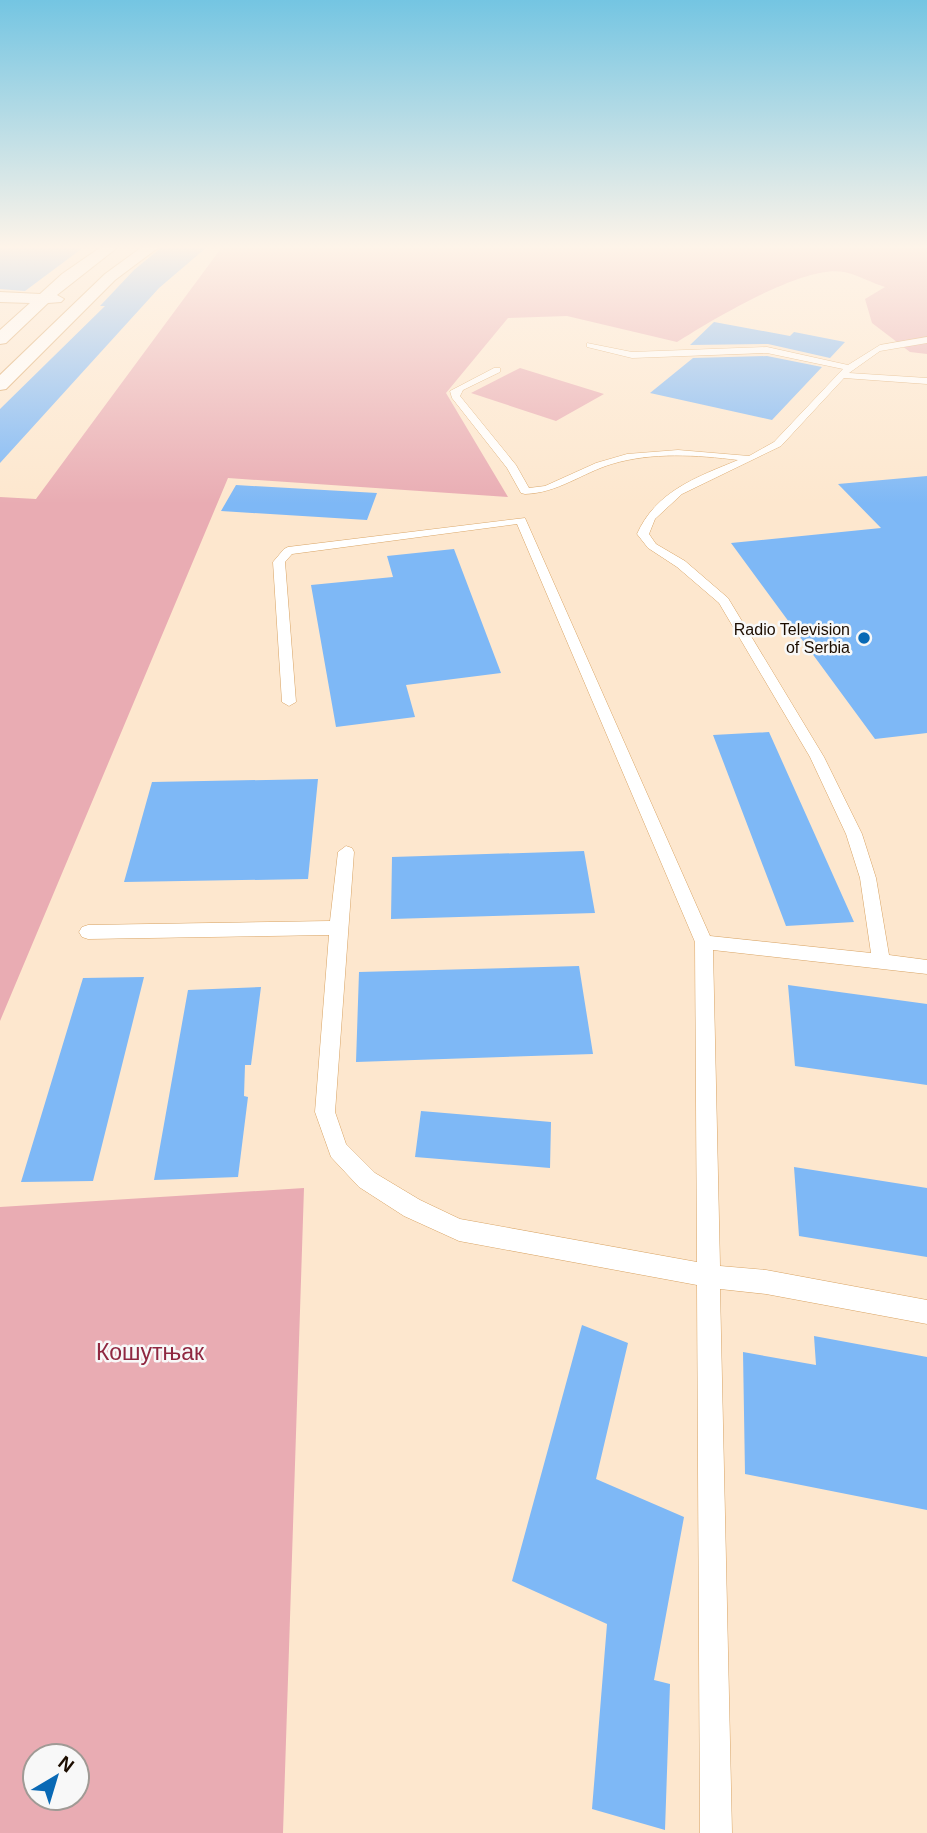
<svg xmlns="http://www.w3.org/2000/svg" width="927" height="1833" viewBox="0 0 927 1833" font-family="Arial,sans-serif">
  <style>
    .green { fill: #e9acb3; fill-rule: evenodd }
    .building { fill: #7eb8f6 }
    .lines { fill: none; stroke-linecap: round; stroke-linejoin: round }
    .service-casing { stroke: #d8a363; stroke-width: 1 }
    .minor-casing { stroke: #d8a363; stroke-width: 2 }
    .service { fill: #fff; fill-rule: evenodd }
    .minor { fill: #fff; fill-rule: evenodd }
    .poi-dot { fill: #0969b5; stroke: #f8f8f8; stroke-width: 2.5 }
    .labels { text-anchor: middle; stroke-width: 5; stroke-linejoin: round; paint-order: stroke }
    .far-poi-label { font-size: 16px; fill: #1c0d00; stroke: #f8f8f8; text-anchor: end }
    .near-park-label { font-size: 23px; fill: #8f2841; stroke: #f8f8f8 }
  </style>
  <rect width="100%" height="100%" fill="#fde7ce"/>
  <path class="green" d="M 222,247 L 927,247 L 927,354 L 910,352 L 872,323 L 865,299 L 885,287 C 872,283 858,275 844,272 C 804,264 712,320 677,342 L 567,316 L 508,318 L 446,393 L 508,497 L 228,478 L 0,1021 L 0,497 L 36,499 Z
    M 520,368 L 604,394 L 556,421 L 471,393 Z
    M 304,1188 L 283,1833 L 0,1833 L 0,1207 ZM 35,1756 L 77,1756 L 77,1798 L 35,1798 Z"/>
  <path class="building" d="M 0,247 L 84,247 L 25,291 L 0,289 Z
    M 162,247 L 207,247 L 159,288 L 0,463 L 0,409 L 105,306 L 100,306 L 134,270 Z
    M 714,322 L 790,336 L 794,332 L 845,342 L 830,358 L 768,344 L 690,345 Z
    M 767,356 L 822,367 L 772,420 L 650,393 L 693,358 Z
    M 927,476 L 927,733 L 875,739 L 731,543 L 881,528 L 838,484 Z
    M 236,485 L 377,493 L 367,520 L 221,511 Z
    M 454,549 L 501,673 L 406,685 L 415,717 L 336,727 L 311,585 L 393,577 L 387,556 Z
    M 769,732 L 854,922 L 786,926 L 713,735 Z
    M 318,779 L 308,879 L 124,882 L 152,782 Z
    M 584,851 L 595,913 L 391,919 L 392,857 Z
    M 579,966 L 593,1054 L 356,1062 L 359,972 Z
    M 144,977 L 93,1181 L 21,1182 L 83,978 Z
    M 788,985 L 927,1004 L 927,1085 L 795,1066 Z
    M 261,987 L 251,1065 L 245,1065 L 244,1096 L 248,1097 L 238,1177 L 154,1180 L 188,990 Z
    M 421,1111 L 551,1122 L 550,1168 L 415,1157 Z
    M 794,1167 L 927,1188 L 927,1257 L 799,1236 Z
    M 582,1325 L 628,1343 L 596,1479 L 684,1517 L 654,1680 L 670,1684 L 665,1830 L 592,1809 L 607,1624 L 512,1581 Z
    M 814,1336 L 927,1357 L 927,1510 L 745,1474 L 743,1352 L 816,1365 Z"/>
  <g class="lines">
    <g class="service-casing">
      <path id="service" d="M 927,337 L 927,343 L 880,351 L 849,373 L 927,378 L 927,384 L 844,378 L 781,446 L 682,494 L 655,519 L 649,534 L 656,544 L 685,561 L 728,598 L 824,757 L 862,834 L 876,878 L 889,955 L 927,960 L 927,974 L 713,950 L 720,1266 L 766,1270 L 927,1300 L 927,1324 L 766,1294 L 720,1289 L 732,1833 L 700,1833 L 697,1285 L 459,1241 L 404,1216 L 359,1187 L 331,1157 L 315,1112 L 329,935 L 88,939 L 82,937 L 79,932 L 82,927 L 88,925 L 330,921 L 338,852 L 346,846 L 352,848 L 354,852 L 335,1112 L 346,1144 L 375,1173 L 420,1200 L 460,1219 L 697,1262 L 695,942 L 517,524 L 292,554 L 285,562 L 296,702 L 289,706 L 282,702 L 273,562 L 284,549 L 288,547 L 525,518 L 710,936 L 871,953 L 860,878 L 846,834 L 810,757 L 719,603 L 677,567 L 648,548 L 637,534 C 656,491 697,477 738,460 C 697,455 652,452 612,464 C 582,473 558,493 525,494 L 521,493 L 507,468 L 452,398 L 450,391 L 494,368 L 500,368 L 500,372 L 463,390 L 460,396 L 516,465 L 529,488 L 545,486 L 596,463 L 627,454 L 678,450 L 749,456 L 774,442 L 843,369 L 767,353 L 632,358 L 587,347 L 587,343 L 632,352 L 767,347 L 848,365 L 880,345 Z"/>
    </g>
    <g class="minor-casing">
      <path id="minor" d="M 101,247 L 118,247 L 57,295 L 64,299 L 61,302 L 48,303 L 6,343 L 0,344 L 0,330 L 30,303 L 0,302 L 0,292 L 40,294 L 62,274 Z
        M 142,247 L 159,247 L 115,280 L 6,389 L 0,390 L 0,375 L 105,274 Z"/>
    </g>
    <use href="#service" class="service"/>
    <use href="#minor" class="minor"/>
  </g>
  <linearGradient id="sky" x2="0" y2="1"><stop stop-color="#74c5e2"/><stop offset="0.49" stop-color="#fef4e9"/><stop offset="1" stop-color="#fef4e9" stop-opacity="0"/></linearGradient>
  <rect width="927" height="504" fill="url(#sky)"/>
  <circle class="poi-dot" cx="864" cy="638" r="7"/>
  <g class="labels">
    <g class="far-poi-label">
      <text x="850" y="635">Radio Television<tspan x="850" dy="18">of Serbia</tspan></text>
    </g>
    <g class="near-park-label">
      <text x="150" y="1360">Кошутњак</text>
    </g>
  </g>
  <g transform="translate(56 1777) rotate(38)"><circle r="33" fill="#f8f8f8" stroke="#a09a95" stroke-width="2"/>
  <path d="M0-5L12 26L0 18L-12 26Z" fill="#0969b5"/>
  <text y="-10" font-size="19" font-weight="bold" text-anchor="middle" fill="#1c0d00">N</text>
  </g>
</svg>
